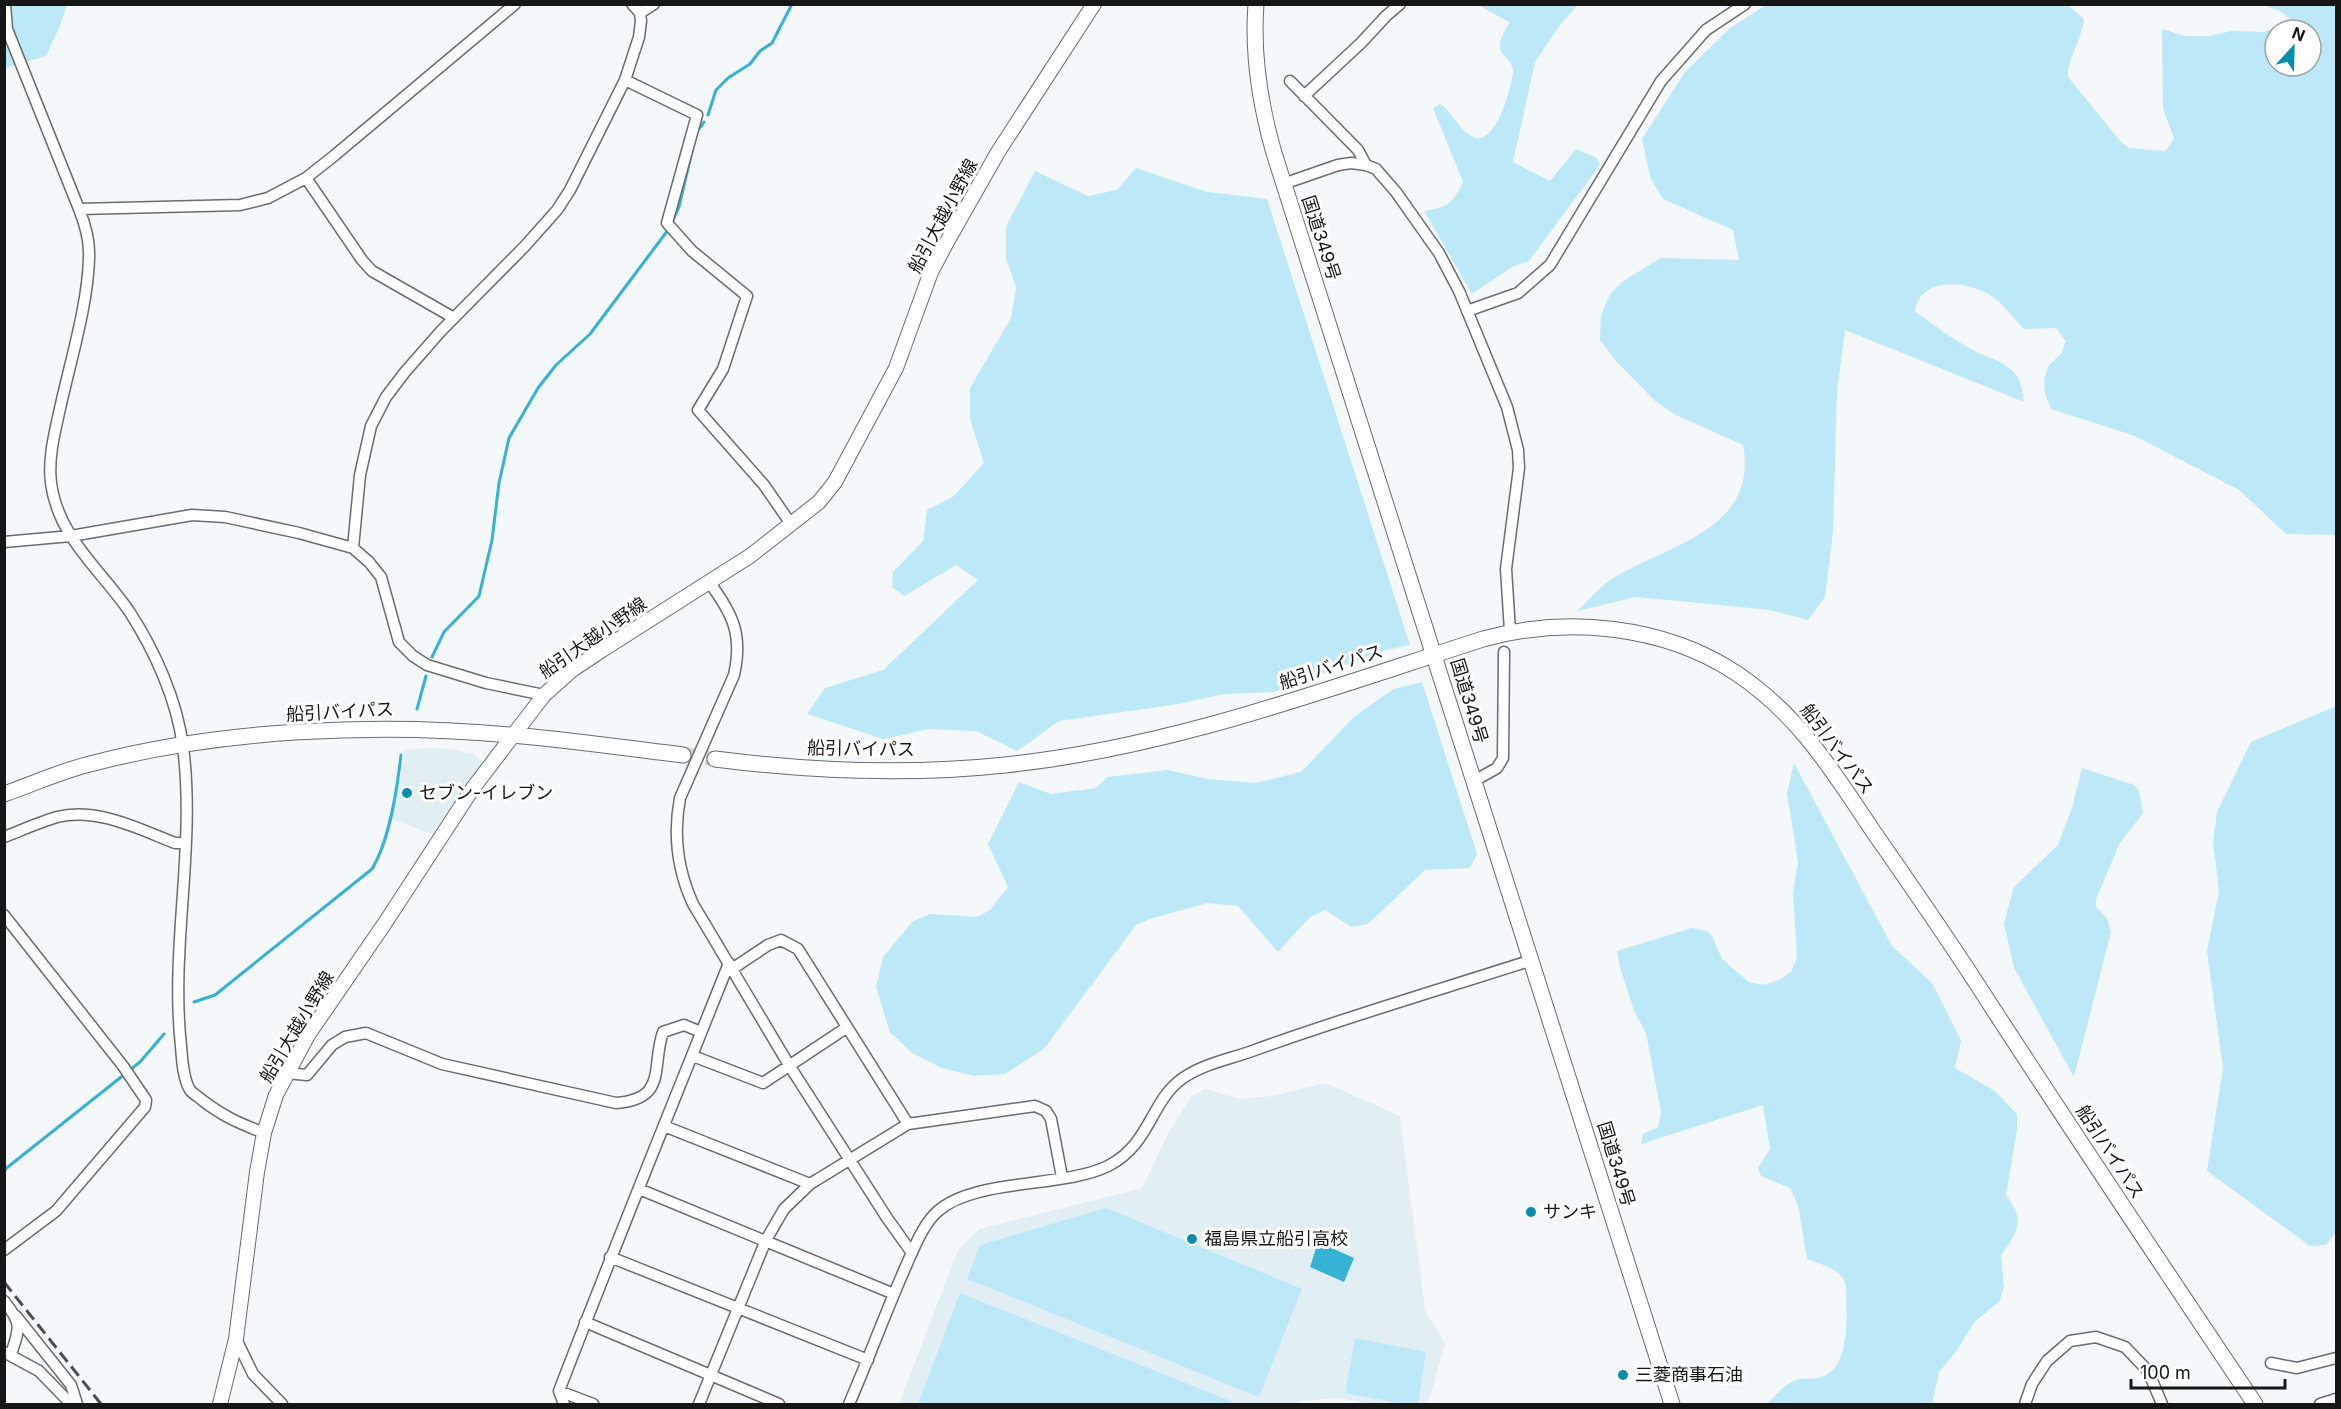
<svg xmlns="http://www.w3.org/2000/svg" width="2341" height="1409" viewBox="0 0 2341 1409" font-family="Inter,'Noto Sans JP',sans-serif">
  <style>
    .built { fill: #e1eff4 }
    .green { fill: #bde8f8; fill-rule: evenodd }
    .water { fill: #36b2d5 }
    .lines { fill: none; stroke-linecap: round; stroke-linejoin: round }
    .stream { stroke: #36b2d5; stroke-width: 3 }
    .highway-tunnel { stroke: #d3d6d8; stroke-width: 15; stroke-dasharray: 15 8; stroke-linecap: butt }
    .minor-casing { stroke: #686d6e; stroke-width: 13 }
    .major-casing { stroke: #686d6e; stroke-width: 16 }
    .highway-casing { stroke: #686d6e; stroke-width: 17 }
    .minor { stroke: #fff; stroke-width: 10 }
    .major { stroke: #fff; stroke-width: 14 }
    .highway { stroke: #fff; stroke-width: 15 }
    .rail { stroke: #4b4d4e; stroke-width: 3; stroke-dasharray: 12 6; stroke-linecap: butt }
    .poi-dot { fill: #098dad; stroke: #fff; stroke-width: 2 }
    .labels { text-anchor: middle; stroke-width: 6; stroke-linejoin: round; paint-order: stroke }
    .street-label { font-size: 18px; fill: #151717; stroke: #fff }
    .poi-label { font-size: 18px; fill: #151717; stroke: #fff; text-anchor: start }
  </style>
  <rect width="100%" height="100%" fill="#f4f8fa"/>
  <path class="built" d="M 424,748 L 454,749 L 473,754 L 484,763 L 435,835 L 391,819 L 403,767 L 404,750 Z
    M 1326,1083 L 1400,1116 L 1425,1310 L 1445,1344 L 1429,1400 L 1425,1404 L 1371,1404 L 1339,1398 L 1300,1401 L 1295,1404 L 899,1404 L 958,1250 L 979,1229 L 1142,1188 L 1171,1128 L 1192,1096 L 1205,1089 L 1239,1099 L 1272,1096 Z"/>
  <path class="green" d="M 1768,4 L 2068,5 L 2084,19 C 2082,38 2066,63 2068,77 L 2121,142 L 2129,148 L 2166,151 L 2174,138 L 2163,109 L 2162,29 L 2185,36 L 2209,36 L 2232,31 L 2264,32 L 2292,21 L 2280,11 L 2263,5 L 2336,5 L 2336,535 L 2286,534 L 2239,490 L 2135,436 L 2051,409 L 2045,394 L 2044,379 L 2049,365 L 2061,354 L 2066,341 L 2056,328 L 2024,329 C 2013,318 2002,302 1990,295 C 1971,283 1933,277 1919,299 C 1916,302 1916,309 1915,312 C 1933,324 1951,338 1969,348 C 1998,364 2021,361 2024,402 L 1845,330 L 1837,392 L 1833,532 L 1825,597 L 1808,620 L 1770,610 L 1636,597 L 1577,611 C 1589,600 1601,585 1615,577 C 1670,544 1759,529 1743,445 L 1678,416 L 1655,401 L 1616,361 L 1600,340 L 1601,315 L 1610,294 L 1621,283 L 1660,258 L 1739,260 L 1733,230 L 1663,199 L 1650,177 L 1642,139 L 1685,72 L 1730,28 ZM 2275,30 L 2311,30 L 2311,66 L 2275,66 Z
    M 5,5 L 67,5 L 59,28 L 46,56 L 5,68 Z
    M 1478,5 L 1578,5 L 1560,25 L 1535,62 L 1513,162 L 1550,181 L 1576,149 L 1597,158 L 1600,165 L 1529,261 L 1514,266 L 1472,294 L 1424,211 C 1449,207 1452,204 1463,182 L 1433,108 L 1440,104 C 1454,113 1458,130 1473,137 C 1495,148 1512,87 1513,72 C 1514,60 1498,55 1500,44 C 1500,37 1507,29 1509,22 Z
    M 1136,168 L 1207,192 L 1267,199 L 1410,645 L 1382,651 L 1274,692 L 1225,694 L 1172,705 L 1059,721 L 1017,751 L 976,731 L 929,729 L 883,739 L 807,714 L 825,688 L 883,670 L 978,580 L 956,565 L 904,596 L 892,587 L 893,572 L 923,541 L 927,510 L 954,496 L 984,463 L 970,419 L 970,388 L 1011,318 L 1016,287 L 1006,258 L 1006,227 L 1035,171 L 1088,196 L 1117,190 Z
    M 1422,682 L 1477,854 L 1470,868 L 1425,870 L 1368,924 L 1352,927 L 1325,910 L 1310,917 L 1278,952 L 1238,906 L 1207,903 L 1150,919 L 1136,925 L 1044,1049 L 1005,1074 L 973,1076 L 942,1068 L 912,1053 L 890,1032 L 876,987 L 883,957 L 913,921 L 930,914 L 977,917 L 990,910 L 1008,887 L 988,844 L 1019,782 L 1051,794 L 1096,788 L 1107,777 L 1168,770 L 1207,779 L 1255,783 L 1301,772 L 1354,717 L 1393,689 Z
    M 2336,706 L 2336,1232 L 2326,1245 L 2310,1246 L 2207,1171 L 2223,1068 L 2207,951 L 2219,891 L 2213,843 L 2217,812 L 2251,742 Z
    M 1794,763 L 1892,946 L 1932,983 L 1961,1041 L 1955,1068 L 1995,1091 L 2017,1114 L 2017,1130 L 2006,1195 C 2025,1220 2019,1232 2001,1255 L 2004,1287 L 1999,1302 L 1975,1321 L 1955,1353 L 1939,1372 L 1932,1404 L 1767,1404 C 1777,1394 1786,1382 1800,1379 C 1807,1378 1813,1379 1819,1378 C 1853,1369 1846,1311 1846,1285 C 1841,1268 1822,1265 1807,1259 L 1798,1205 L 1790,1188 L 1761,1176 L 1758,1168 L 1770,1149 L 1763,1105 L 1641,1144 L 1643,1134 L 1658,1127 L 1661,1112 L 1646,1033 L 1634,1011 L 1620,967 L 1617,951 L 1692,928 L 1707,931 L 1712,936 L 1722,959 L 1749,982 L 1764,985 L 1779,980 L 1791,972 L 1797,958 L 1793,893 L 1798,862 L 1787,794 Z
    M 2082,768 L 2134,785 L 2139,790 L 2143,813 L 2120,843 L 2096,899 L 2096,907 L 2107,918 L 2111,932 L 2074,1077 L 2014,968 L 2004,923 L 2014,887 L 2058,845 L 2072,808 Z
    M 1106,1208 L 1302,1289 L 1259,1397 L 967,1279 L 980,1245 Z
    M 960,1293 L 1238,1404 L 918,1404 Z
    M 1355,1338 L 1426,1352 L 1418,1404 L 1403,1404 L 1345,1393 Z"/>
  <path class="water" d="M 1318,1242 L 1354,1258 L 1344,1282 L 1310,1267 Z"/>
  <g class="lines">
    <path class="stream" d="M 708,115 L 716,90 L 728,78 L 750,64 L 760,51 L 772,43 L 792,4
      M 697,132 L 704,122
      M 672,222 L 679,207 L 692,151
      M 432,657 L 444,632 L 479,596 L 492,540 L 499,483 L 509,438 L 538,388 L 556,365 L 590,334 L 668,230
      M 417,709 L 426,676
      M 194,1002 L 215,995 L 372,869 C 390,839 397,790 401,755
      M 4,1170 L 140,1062 L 164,1034"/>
    <path class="highway-tunnel" d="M 683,755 L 715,759"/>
    <g class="minor-casing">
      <path id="minor" d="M 5,4 L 7,29 L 79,209 C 85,224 90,242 89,258 C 88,305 69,366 59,413 C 54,435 48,460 51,483 C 58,537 100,569 129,611 C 155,651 177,700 183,747 C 196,846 170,947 181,1046 C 182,1059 183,1079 190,1090 C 193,1094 199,1097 202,1100 C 224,1117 239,1123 264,1133
        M 640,13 L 654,4
        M 625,80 L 697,115 L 667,223 L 692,251 L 747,296 L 723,369 L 698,410 L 764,485 L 791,524
        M 1290,81 L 1358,150 L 1366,165
        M 1304,96 L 1361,43 L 1386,16 L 1400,4
        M 306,178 L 362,260 L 372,271 L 454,318
        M 1283,184 L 1338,165 L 1351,163 L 1366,165 L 1376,169 L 1396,192 L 1439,253 L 1459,291 L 1507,407 L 1518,450 L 1519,468 L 1506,569 L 1510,631
        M 79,209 L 240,205 L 268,198 L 306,178 L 335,155 L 515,4
        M 1467,311 L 1518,293 L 1550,265 L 1661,81 L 1706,30 L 1745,4
        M 4,542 L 71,536 L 192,515 L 225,517 L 299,533 L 353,548 L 369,562 L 381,577 L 399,642 L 413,656 L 427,665 L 486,683 L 544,695
        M 353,548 L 360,475 L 371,426 L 386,397 L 405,372 L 441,331 L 525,246 L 557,210 L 570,190 L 625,80 L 639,37 L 641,21 L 640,13 L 632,4
        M 709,582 C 733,614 743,635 734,675 L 680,798 C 673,835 677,869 693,904 L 789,1065 L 887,1218 L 912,1253
        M 1474,781 L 1497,768 L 1503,758 L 1504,652
        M 4,837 C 22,830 40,822 57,817 C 97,807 139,829 175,843 L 185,843
        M 4,915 L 123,1066 L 146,1100 L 145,1107 L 56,1211 L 4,1250
        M 732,969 L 768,945 L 781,940 L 798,949 L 908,1124
        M 693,1056 L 763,1083 L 846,1028
        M 286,1073 L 307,1075 L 332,1045 L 345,1037 L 366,1033 L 442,1064 L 616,1103 C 668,1099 651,1067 663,1032 L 684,1025 L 701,1032
        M 664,1126 L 810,1184
        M 639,1189 L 894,1294
        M 610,1257 L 868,1360
        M 4,1301 C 22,1323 20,1328 11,1354
        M 16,1316 L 71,1385 L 77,1404
        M 585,1322 L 779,1404
        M 236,1339 L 253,1374 L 282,1404
        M 4,1352 L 39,1371 L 71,1404
        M 2271,1363 L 2297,1368 L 2336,1358
        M 559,1391 L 593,1404
        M 564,1404 L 559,1391 C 614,1248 672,1106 729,963
        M 699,1404 L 766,1240 L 784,1209 L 810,1184 L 908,1124 L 1035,1106 L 1046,1111 L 1051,1119 L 1062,1177
        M 849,1404 C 869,1358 886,1311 906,1266 C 914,1248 923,1224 938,1211 C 976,1178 1063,1188 1108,1166 C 1151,1144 1150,1101 1183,1078 C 1205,1063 1231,1059 1255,1050 C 1346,1017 1439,990 1532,960
        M 2025,1404 L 2032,1384 L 2047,1361 L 2070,1341 L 2096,1337 L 2125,1347 L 2148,1371 L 2162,1404
        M 2320,1404 L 2336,1399"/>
    </g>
    <g class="major-casing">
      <path id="major" d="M 220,1404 L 236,1339 L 257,1172 L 264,1133 L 276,1095 L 308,1035 L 385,923 L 473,788 L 544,695 L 572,670 L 602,650 L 750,556 L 819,502 L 835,482 L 896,368 L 931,272 L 948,240 L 998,152 L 1094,4"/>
    </g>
    <g class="highway-casing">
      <path id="highway" d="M 1256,4 C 1252,55 1260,104 1274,153 L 1672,1404
        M 715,759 C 809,771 911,775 1005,765 C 1170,748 1327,689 1483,639 C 1566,616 1663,625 1736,673 C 1799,715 1832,770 1873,831 C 1907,880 1942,930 1975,981 C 2067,1123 2161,1264 2255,1404
        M 4,794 C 33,784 61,771 90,764 C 221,729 377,723 511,735 C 569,740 626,748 683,755"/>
    </g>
    <use href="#minor" class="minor"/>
    <use href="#major" class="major"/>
    <use href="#highway" class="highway"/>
    <path class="rail" d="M 4,1282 L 101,1404"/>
  </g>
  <g class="poi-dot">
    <circle cx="407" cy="793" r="6"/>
    <circle cx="1531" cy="1212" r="6"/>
    <circle cx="1192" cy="1239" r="6"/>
    <circle cx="1623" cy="1375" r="6"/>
  </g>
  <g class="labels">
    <g class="street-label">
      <text transform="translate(943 216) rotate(-62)" y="6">船引大越小野線</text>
      <text transform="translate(1321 238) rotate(72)" y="6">国道349号</text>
      <text transform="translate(593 638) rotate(-35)" y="6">船引大越小野線</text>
      <text transform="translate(1331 667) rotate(-18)" y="6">船引バイパス</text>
      <text transform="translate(1469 701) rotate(73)" y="6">国道349号</text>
      <text transform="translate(340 712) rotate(-3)" y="6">船引バイパス</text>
      <text transform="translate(861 749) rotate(1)" y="6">船引バイパス</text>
      <text transform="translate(1837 749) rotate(53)" y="6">船引バイパス</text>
      <text transform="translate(297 1027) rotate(-59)" y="6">船引大越小野線</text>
      <text transform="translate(2110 1152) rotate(57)" y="6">船引バイパス</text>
      <text transform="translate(1616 1164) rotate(73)" y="6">国道349号</text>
    </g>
    <g class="poi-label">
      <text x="419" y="799">セブン-イレブン</text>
      <text x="1543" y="1218">サンキ</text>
      <text x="1204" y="1245">福島県立船引高校</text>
      <text x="1635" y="1381">三菱商事石油</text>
    </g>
  </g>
  <rect width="2341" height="1409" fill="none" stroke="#151717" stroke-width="12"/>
  <g transform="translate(2293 48) rotate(22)"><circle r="28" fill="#ffffff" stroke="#a1a2a2" stroke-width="1.5"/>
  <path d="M0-4.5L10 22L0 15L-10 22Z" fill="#098dad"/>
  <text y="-9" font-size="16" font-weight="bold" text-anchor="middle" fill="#151717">N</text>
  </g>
  <path d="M2131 1379v9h154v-9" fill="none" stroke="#151717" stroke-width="3"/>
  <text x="2140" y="1379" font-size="18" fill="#151717" stroke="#ffffff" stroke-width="4.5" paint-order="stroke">100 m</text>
</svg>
